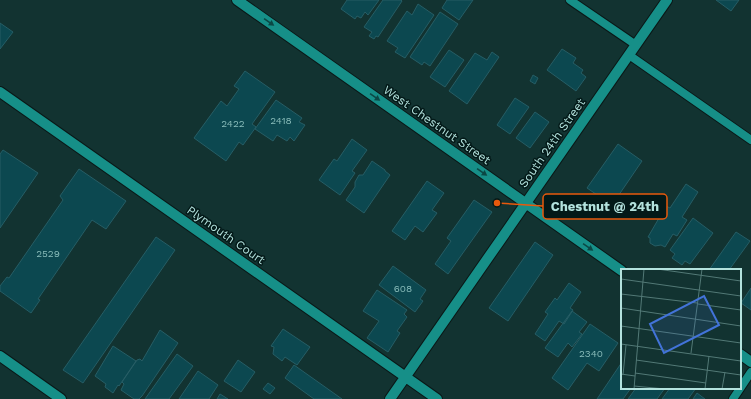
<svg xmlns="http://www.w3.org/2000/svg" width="751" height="399" viewBox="0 0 751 399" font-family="'Work Sans',sans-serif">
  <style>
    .building { fill: #0c4850; stroke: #265d65 }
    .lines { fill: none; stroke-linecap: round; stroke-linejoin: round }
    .lane-casing { stroke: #0a1817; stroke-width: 10 }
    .street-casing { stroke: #0a1817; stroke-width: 12 }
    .secondary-casing { stroke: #0a1817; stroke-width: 12 }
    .lane { stroke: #168f88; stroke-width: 8 }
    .street { stroke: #168f88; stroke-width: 10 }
    .secondary { stroke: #168f88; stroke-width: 10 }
    .oneway { fill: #0b4845 }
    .labels { text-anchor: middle; stroke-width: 3; stroke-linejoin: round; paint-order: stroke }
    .number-label { font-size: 10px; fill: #89bcba }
    .street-label { font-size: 12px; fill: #b3e2dd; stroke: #031918 }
    .inset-road { fill: none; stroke: #527976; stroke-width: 1 }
    .view { fill: #4273d9; fill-opacity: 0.15; stroke: #4273d9; stroke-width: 2 }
    .inset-edge { fill: none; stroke: #b3e2dd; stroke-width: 2 }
    .leader { fill: none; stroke: #e8590c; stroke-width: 1.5 }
    .callout-dot { fill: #e8590c; stroke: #031918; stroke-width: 1.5 }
    .callout { fill: #031918; stroke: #e8590c; stroke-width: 1.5 }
    .callout-label { font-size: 13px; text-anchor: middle; font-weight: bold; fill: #b3e2dd }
  </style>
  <rect width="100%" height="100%" fill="#123331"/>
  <path class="building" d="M 347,0 L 379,0 L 368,15 L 365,12 L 361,18 L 357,16 L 355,19 L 341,9 Z
    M 383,0 L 401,0 L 402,1 L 378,37 L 376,36 L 374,39 L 369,36 L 372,32 L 364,27 Z
    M 447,0 L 473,0 L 459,20 L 442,8 Z
    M 716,0 L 739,0 L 731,11 Z
    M 418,4 L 434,15 L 405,58 L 395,52 L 398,48 L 387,41 L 407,11 L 412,15 Z
    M 440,12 L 458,24 L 430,66 L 424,62 L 422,65 L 410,57 Z
    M 0,23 L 13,32 L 0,49 Z
    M 562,49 L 576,58 L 573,63 L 583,70 L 581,73 L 586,77 L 576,91 L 547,70 Z
    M 449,50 L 464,60 L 445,87 L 430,77 Z
    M 492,52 L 499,57 L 467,104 L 449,91 L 475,53 L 487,60 Z
    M 245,71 L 275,92 L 252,124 L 256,127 L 243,145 L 239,142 L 226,161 L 194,138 L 221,101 L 227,106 L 239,89 L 234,86 Z
    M 533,75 L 538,78 L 535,84 L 530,81 Z
    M 515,98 L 529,107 L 510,134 L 497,125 Z
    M 276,100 L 302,118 L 299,122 L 305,125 L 294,141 L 290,137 L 287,141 L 277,135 L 273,141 L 255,129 Z
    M 535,112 L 549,122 L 530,148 L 516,138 Z
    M 352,139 L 367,150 L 352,171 L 355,173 L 340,195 L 319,180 L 334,159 L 337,161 Z
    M 618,144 L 642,161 L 612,205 L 587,188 Z
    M 3,150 L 38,173 L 0,228 L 0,154 Z
    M 372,161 L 385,170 L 385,171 L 390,175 L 364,213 L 346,200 L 355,187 L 355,182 L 359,175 L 363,175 Z
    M 79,169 L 126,201 L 106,229 L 92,220 L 38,299 L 40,300 L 31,313 L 0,291 L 0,286 L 7,277 L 9,278 L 63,200 L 60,196 Z
    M 427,181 L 444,193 L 432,210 L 437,213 L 423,232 L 415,226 L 405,240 L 392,231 Z
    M 686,184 L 698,192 L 682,217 L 687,220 L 677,236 L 673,234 L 665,247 L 661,245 L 655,246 L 650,243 L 650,238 L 648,237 L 666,206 L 670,208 Z
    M 474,200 L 492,212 L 448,274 L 435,264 L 451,241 L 447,238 Z
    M 693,218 L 713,233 L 690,264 L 685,261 L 682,265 L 672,258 L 675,254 L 670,250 Z
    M 736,232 L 750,241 L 729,270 L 709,270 Z
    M 156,237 L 175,250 L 83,383 L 63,370 Z
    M 535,242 L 553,255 L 508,321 L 489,308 Z
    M 393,266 L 426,290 L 420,299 L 423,301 L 415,312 L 379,285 Z
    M 569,283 L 581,292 L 570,308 L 573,310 L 564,324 L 559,321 L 545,341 L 535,334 L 548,314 L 545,312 L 555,298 L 557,300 Z
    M 751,288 L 751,310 L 741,303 Z
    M 377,290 L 407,310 L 404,314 L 407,317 L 397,331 L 400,333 L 388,352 L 367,338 L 379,321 L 363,311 Z
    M 572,311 L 587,322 L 579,332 L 582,334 L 572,347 L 568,343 L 558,357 L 545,348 Z
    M 590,324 L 618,343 L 599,371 L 587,363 L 568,390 L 552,378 Z
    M 283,329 L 310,347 L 297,365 L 285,357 L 282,361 L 273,354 L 274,347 L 271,346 Z
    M 160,330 L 178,343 L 142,396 L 139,399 L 134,399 L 121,390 L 124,384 L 122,382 L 137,360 L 140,359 L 142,361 Z
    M 113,346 L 136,361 L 119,386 L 118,385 L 113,393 L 105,387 L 106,384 L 95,376 Z
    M 177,354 L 193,366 L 169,399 L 145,399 Z
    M 238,360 L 255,372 L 241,392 L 224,381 Z
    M 622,362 L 622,388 L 631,388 L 623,399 L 597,399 Z
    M 294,365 L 342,399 L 314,399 L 285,378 Z
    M 198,371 L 218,385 L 209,399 L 179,399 Z
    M 268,383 L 275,388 L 270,394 L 263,389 Z
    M 636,388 L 665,388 L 657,399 L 628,399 Z
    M 670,388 L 696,388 L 688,399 L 662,399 Z
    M 697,393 L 705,399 L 693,399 Z
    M 220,394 L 228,399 L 217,399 Z"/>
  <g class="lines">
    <g class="lane-casing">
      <path id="lane" d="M 570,0 L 636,45
        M 629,55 L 751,140
        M 733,399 L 751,372"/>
    </g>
    <g class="street-casing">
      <path id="street" d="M 0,92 L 437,399
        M 0,356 L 61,399
        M 390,399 L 667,0"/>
    </g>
    <g class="secondary-casing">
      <path id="secondary" d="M 237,0 L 622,271
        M 740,354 L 751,362"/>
    </g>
    <use href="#lane" class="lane"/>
    <use href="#street" class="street"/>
    <use href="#secondary" class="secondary"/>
  </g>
  <defs><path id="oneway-solid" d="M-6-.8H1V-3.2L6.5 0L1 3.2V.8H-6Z"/></defs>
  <g class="oneway">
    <use href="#oneway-solid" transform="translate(269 22) rotate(35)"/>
    <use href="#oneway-solid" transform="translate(375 97) rotate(35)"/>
    <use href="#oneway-solid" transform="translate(482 172) rotate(35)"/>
    <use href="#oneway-solid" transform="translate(588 247) rotate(35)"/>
  </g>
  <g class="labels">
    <g class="number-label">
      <text x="281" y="124">2418</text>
      <text x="233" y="127">2422</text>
      <text x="48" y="257">2529</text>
      <text x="403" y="292">608</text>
      <text x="591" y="357">2340</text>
    </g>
    <g class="street-label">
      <text transform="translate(437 125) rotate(35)" y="4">West Chestnut Street</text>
      <text transform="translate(552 143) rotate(-55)" y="4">South 24th Street</text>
      <text transform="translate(226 235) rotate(35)" y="4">Plymouth Court</text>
    </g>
  </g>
  <g transform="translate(621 269)">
    <rect width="120" height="120" fill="#123331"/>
    <path class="inset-road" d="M 36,0 L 120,12M 0,10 L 120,27M 0,25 L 76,34M 77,35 L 120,41M 0,39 L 120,57M 0,57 L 120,74M 0,75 L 120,92M 70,84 L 81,0M 15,91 L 120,106M 14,104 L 85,114M 0,105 L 14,107M 2,106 L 5,76M 13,117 L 44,120M 13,120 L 23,0M 84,120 L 88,87M 101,120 L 104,103"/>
    <path class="view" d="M 83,27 L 98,56 L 43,84 L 29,55 Z"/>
    <rect width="120" height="120" class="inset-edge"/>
  </g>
  <path class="leader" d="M497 203L543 206"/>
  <circle class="callout-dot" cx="497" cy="203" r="4"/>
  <rect class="callout" x="543" y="194" width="124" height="25" rx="4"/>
  <g class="callout-label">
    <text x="605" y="211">Chestnut @ 24th</text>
  </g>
</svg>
